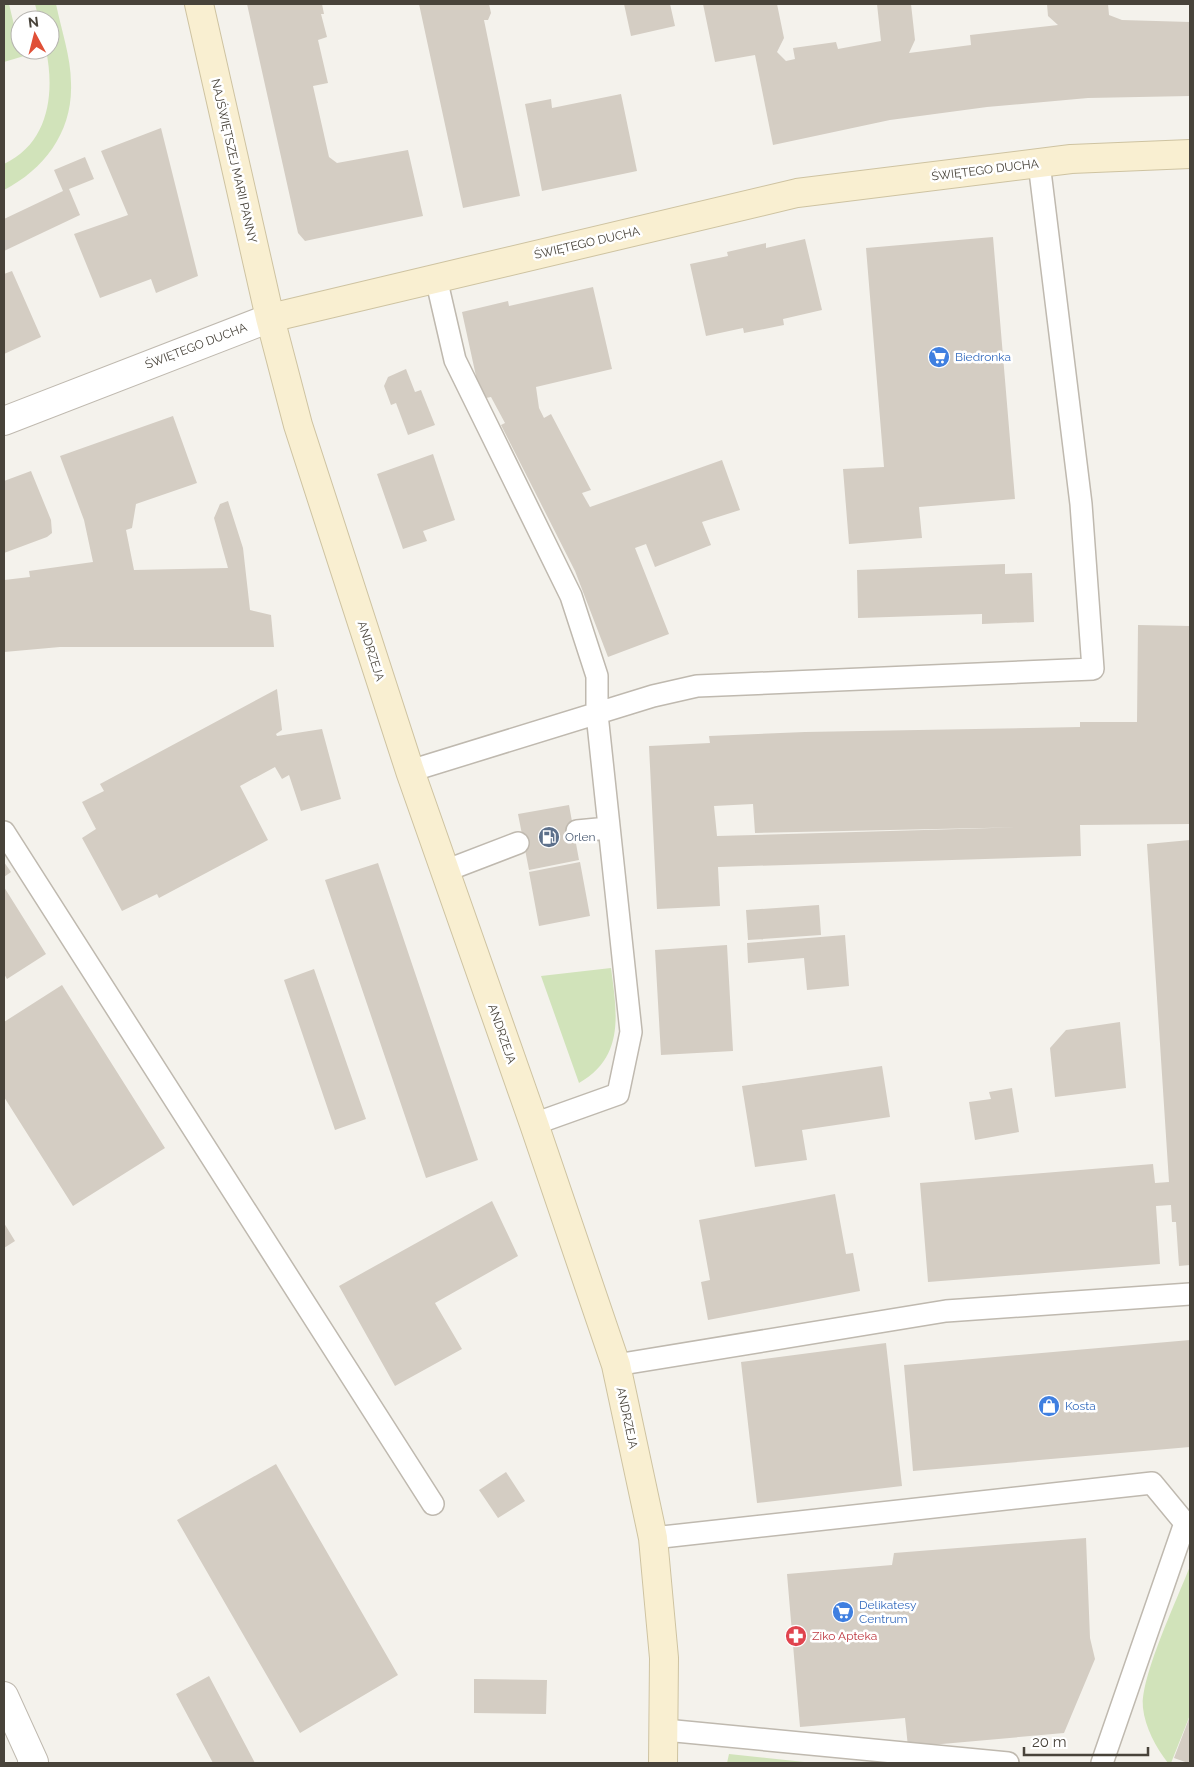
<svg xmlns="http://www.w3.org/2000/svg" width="1194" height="1767" viewBox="0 0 1194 1767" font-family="Raleway,sans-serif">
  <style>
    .green { fill: #d1e3ba }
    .building { fill: #d4cdc3; fill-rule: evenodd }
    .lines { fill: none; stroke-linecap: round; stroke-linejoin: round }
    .lane-casing { stroke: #bfb9af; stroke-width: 24 }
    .street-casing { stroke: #bfb9af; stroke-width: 30 }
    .secondary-casing { stroke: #cec3a1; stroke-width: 30 }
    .lane { stroke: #fff; stroke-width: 21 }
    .street { stroke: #fff; stroke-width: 28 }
    .secondary { stroke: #f9efd1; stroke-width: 28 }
    .labels { text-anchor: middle; stroke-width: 5; stroke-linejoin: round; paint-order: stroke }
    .street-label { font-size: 12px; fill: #48433a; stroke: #fff }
    .shop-label { font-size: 12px; fill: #366cbe; stroke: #fff; text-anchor: start }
    .service-label { font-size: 12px; fill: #4e5e75; stroke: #fff; text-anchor: start }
    .health-label { font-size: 12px; fill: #be3a42; stroke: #fff; text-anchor: start }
  </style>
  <rect width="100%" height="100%" fill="#f4f2ec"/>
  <path class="green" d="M 4,4 L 9,4 L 20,50 L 24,56 L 4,62 Z
    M 35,4 L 56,4 C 61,29 71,57 71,83 C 73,131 45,169 4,190 L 4,164 C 49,143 55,93 46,50 L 50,50 L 50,20 L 39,20 Z
    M 611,968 C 617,1013 625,1057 579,1083 L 541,976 Z
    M 1190,1566 L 1190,1715 L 1171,1763 L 1168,1763 C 1156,1748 1145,1727 1143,1708 C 1140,1677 1178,1598 1190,1566 Z
    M 729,1754 L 814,1763 L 727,1763 Z"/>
  <path class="building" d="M 247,4 L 322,4 L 324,14 L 321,14 L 327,37 L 318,40 L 328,83 L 313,86 L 329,157 L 337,163 L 408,150 L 423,216 L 305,241 L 298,233 Z
    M 419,4 L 489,4 L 491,13 L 488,20 L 484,20 L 520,196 L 463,208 Z
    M 624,4 L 670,4 L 675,26 L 631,36 Z
    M 703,4 L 777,4 L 784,38 L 777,52 L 786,61 L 795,59 L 793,48 L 836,42 L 838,49 L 881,41 L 877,4 L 911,4 L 915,40 L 909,53 L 971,45 L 970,35 L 1058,25 L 1048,16 L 1047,4 L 1108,4 L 1109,15 L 1122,20 L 1190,22 L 1190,96 L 1088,98 L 987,107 L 890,120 L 773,145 L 755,55 L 715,62 Z
    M 621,94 L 637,171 L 542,191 L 525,104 L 551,99 L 552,108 Z
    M 161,128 L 198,276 L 156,293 L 151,279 L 100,298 L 74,234 L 128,215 L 101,151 Z
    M 85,157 L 94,179 L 69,189 L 80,215 L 4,251 L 4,219 L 63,191 L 54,170 Z
    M 993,237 L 1015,499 L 919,507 L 922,538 L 849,544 L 843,469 L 884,467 L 866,248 Z
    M 805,239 L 822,310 L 783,319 L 784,325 L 744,333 L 743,328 L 706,336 L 690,264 L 728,256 L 727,252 L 766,243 L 766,248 Z
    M 12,271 L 41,337 L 4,354 L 4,274 Z
    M 593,287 L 612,369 L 536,387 L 539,408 L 544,418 L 551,414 L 591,490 L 582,493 L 590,507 L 722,460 L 740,510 L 702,522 L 711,545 L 655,567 L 646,544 L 635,548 L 669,634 L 608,657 L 575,571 L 501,425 L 505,423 L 491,397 L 481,399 L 462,312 L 508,301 L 509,306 Z
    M 406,369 L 415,392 L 421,390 L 435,425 L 408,435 L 396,403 L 391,405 L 384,386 L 388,377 Z
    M 173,416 L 197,483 L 136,504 L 132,528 L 126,530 L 134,570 L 228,568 L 214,518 L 220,504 L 228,501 L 243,548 L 250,610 L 271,615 L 274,647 L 60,647 L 4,652 L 4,580 L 30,577 L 29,571 L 93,562 L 84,520 L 60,456 Z
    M 433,454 L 455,520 L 423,531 L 427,541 L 403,549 L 377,474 Z
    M 31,471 L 51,520 L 52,533 L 47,537 L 4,553 L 4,481 Z
    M 1005,564 L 1005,574 L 1032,573 L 1034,622 L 982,624 L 982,614 L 858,618 L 857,570 Z
    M 1138,625 L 1190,626 L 1190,824 L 1080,825 L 1081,856 L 718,867 L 720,906 L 657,909 L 649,746 L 710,743 L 709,736 L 805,732 L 1080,727 L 1080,722 L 1137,722 ZM 753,804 L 755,833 L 1028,827 L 717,836 L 714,806 Z
    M 277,689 L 282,730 L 276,734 L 277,736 L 322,729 L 341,799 L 301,811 L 289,775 L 282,779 L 275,767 L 240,786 L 268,840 L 159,898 L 157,894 L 122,911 L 82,838 L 96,829 L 82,802 L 104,791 L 100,784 Z
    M 569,805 L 579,860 L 529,870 L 518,814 Z
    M 1190,840 L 1190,1265 L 1179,1266 L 1176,1222 L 1172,1222 L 1171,1205 L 1156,1206 L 1160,1264 L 928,1282 L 920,1183 L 1153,1164 L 1155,1183 L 1169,1182 L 1147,844 Z
    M 4,862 L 11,872 L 4,877 Z
    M 580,862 L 590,916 L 539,926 L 529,872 Z
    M 378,863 L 478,1160 L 426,1178 L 325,880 Z
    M 4,887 L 46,954 L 7,979 L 4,974 Z
    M 819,905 L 821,935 L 748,940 L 746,910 Z
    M 845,935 L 849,986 L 807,990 L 804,958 L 748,963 L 747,943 Z
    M 727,945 L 733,1051 L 661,1055 L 655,950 Z
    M 314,969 L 366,1119 L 335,1130 L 284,980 Z
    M 62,985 L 165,1148 L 73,1206 L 4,1097 L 4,1022 Z
    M 1120,1022 L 1126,1088 L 1055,1097 L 1050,1048 L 1066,1030 Z
    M 882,1066 L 890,1117 L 802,1130 L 807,1160 L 755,1167 L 742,1086 Z
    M 1012,1088 L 1019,1132 L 975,1140 L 969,1102 L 991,1099 L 989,1092 Z
    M 835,1194 L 846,1254 L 853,1253 L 860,1291 L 708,1320 L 701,1282 L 710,1280 L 699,1220 Z
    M 492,1201 L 518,1256 L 435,1303 L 462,1349 L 395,1386 L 339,1286 Z
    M 4,1223 L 15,1241 L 4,1248 Z
    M 1190,1340 L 1190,1447 L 913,1471 L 904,1365 Z
    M 886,1343 L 902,1486 L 757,1503 L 741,1362 Z
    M 276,1464 L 398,1675 L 300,1733 L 177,1520 Z
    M 506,1472 L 525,1501 L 498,1518 L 479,1490 Z
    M 1086,1538 L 1090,1638 L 1095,1659 L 1064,1733 L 908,1747 L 905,1718 L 800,1727 L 787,1574 L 892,1565 L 894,1553 Z
    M 209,1676 L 255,1763 L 213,1763 L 176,1694 Z
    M 474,1679 L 547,1680 L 546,1714 L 474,1713 Z
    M 1190,1716 L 1190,1763 L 1188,1763 L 1174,1758 Z"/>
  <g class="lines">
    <g class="lane-casing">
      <path id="lane" d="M 436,278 L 455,360 L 571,596 L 597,676 L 597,714 L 631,1032 L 618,1094 L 534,1124
        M 410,771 L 653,696 L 697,686 L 1093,669 L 1081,504 L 1039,163
        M 577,831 L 608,828
        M 4,832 L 433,1504
        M 445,871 L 518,843
        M 616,1365 L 946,1311 L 1190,1294
        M 653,1538 L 1152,1483 L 1185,1523 L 1102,1763
        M 665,1730 L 1008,1763"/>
    </g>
    <g class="street-casing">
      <path id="street" d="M 4,421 L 270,318
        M 4,1696 L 34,1762 L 32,1763"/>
    </g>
    <g class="secondary-casing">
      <path id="secondary" d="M 199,4 L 270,318 L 298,425 L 410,771 L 534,1124 L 616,1365 L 653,1538 L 664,1658 L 663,1763
        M 270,318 L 797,193 L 1071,159 L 1190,154"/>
    </g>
    <use href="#lane" class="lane"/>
    <use href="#street" class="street"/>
    <use href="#secondary" class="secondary"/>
  </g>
  <defs>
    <g id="supermarket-disc" transform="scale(1.125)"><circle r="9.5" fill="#3f7fe0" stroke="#fff"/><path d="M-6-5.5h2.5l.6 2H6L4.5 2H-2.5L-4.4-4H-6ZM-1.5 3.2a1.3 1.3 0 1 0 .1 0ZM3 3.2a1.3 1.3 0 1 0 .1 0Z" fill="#fff"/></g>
    <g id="fuel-disc" transform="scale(1.125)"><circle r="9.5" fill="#5c6f8a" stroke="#fff"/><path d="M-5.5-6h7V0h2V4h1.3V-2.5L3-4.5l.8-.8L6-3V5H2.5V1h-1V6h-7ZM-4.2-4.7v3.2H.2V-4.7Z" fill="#fff"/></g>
    <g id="shop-disc" transform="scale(1.125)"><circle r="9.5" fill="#3f7fe0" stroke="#fff"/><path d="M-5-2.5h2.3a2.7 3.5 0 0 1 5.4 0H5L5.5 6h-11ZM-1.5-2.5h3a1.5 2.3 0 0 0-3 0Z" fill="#fff"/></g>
    <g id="pharmacy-disc" transform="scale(1.125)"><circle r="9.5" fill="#e0444e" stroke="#fff"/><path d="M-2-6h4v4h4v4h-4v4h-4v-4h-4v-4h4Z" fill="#fff"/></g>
  </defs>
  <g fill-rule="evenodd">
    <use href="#supermarket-disc" x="939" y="357"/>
    <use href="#fuel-disc" x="549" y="837"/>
    <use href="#shop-disc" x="1049" y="1406"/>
    <use href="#supermarket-disc" x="843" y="1612"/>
    <use href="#pharmacy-disc" x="796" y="1636"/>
  </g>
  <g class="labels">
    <g class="street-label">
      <text transform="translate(234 161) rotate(77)" y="4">NAJŚWIĘTSZEJ MARII PANNY</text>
      <text transform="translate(985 170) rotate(-7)" y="4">ŚWIĘTEGO DUCHA</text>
      <text transform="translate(587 243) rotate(-13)" y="4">ŚWIĘTEGO DUCHA</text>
      <text transform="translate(196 346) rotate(-21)" y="4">ŚWIĘTEGO DUCHA</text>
      <text transform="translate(371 651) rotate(72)" y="4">ANDRZEJA</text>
      <text transform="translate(502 1034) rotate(71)" y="4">ANDRZEJA</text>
      <text transform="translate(627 1418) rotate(78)" y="4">ANDRZEJA</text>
    </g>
    <g class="shop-label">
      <text x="955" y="361">Biedronka</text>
      <text x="1065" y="1410">Kosta</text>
      <text x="859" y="1609">Delikatesy<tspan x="859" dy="14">Centrum</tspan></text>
    </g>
    <g class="service-label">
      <text x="565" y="841">Orlen</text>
    </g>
    <g class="health-label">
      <text x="812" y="1640">Ziko Apteka</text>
    </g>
  </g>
  <rect width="1194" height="1767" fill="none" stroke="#48433a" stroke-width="10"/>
  <g transform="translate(35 35) rotate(353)"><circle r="24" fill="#ffffff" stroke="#b6b4b0"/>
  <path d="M0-4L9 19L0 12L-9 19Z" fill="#e05037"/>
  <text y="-8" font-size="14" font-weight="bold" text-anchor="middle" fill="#48433a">N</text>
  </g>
  <path d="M1024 1747v8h124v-8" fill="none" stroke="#48433a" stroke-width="2.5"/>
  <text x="1032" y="1747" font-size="15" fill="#48433a" stroke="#ffffff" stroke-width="4" paint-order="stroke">20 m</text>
</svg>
